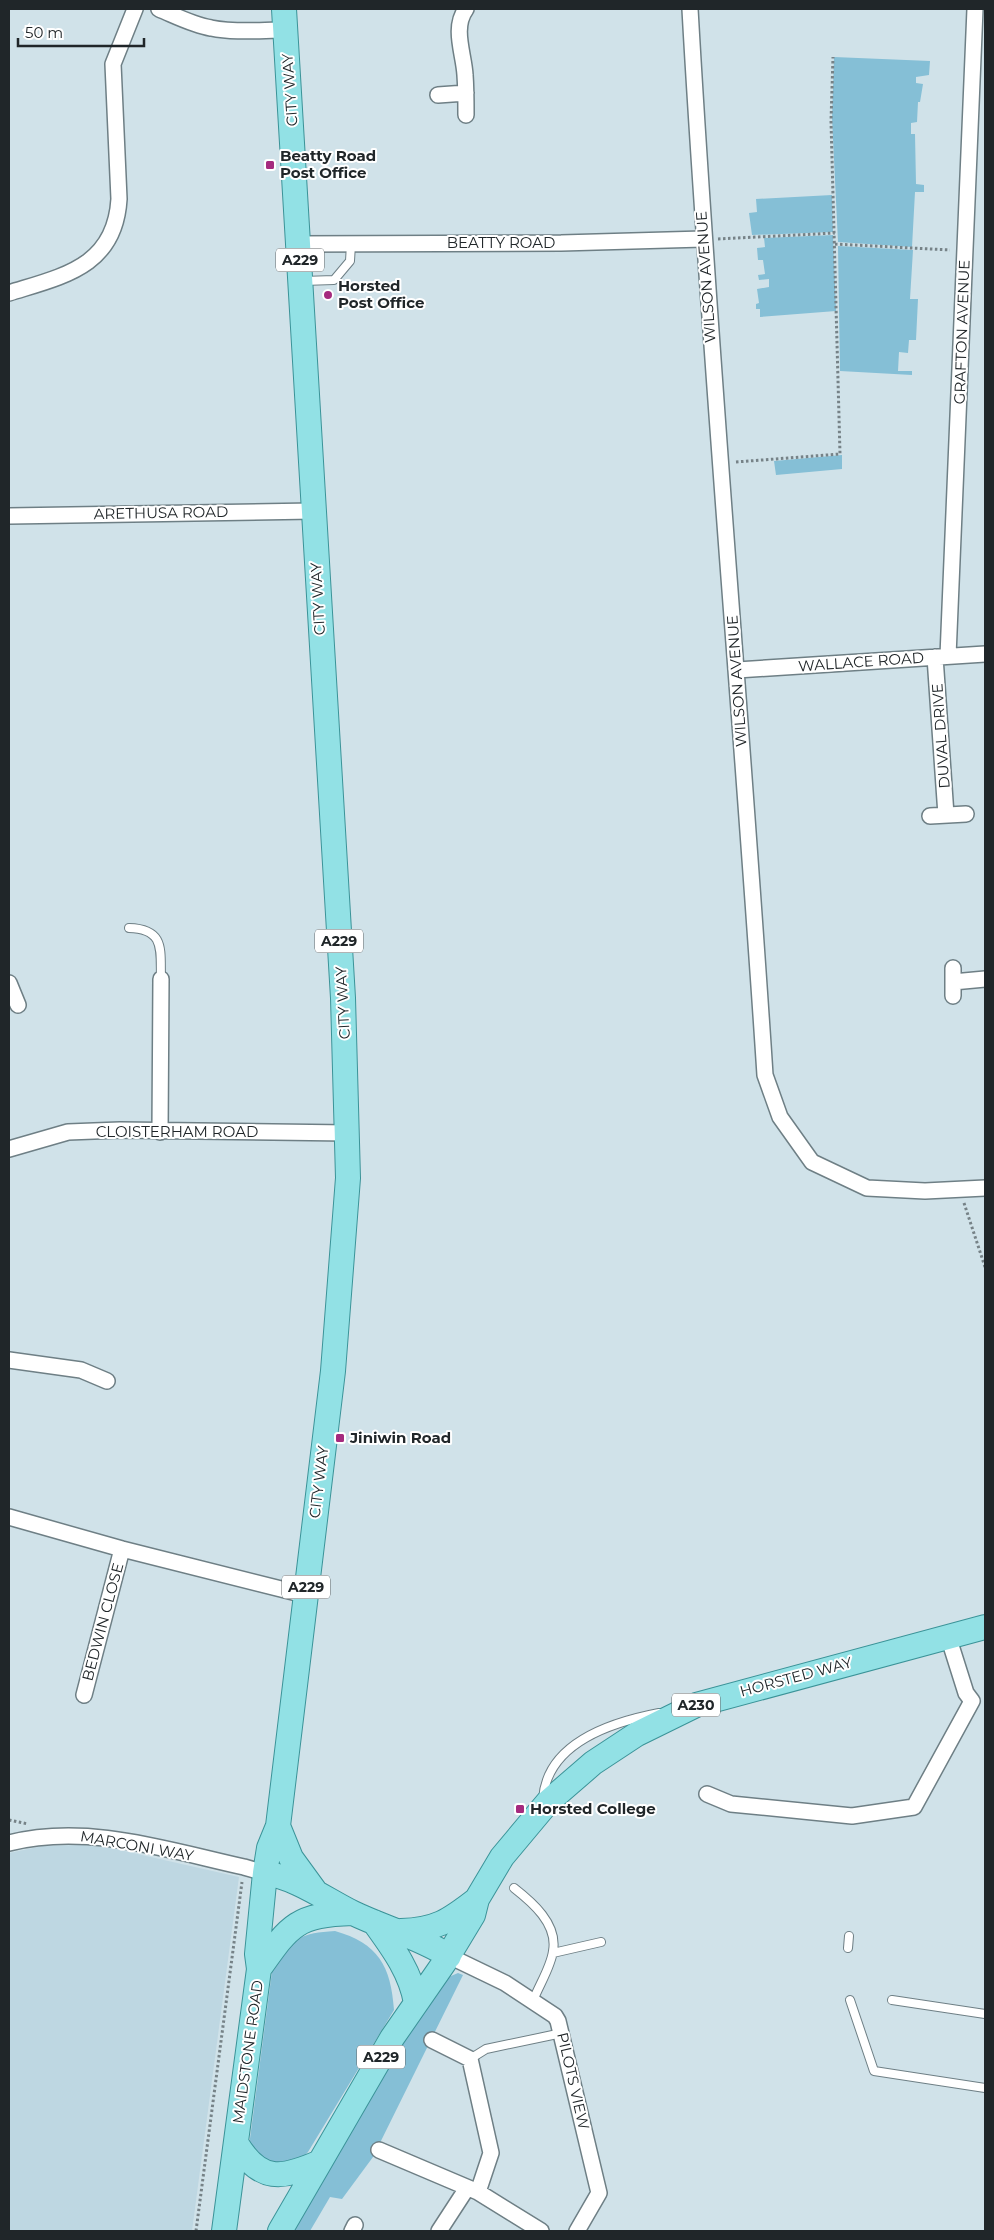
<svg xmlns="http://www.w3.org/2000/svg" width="994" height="2240" viewBox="0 0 994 2240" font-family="Montserrat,sans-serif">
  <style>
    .built { fill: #bed7e2 }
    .green { fill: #85bfd6 }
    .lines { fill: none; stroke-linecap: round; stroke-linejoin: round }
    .service-casing { stroke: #6e7f85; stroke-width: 10 }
    .minor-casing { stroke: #6e7f85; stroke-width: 18 }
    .primary-casing { stroke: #3b9398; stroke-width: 26 }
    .path { stroke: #768287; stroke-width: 3; stroke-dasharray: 2.5 2.5; stroke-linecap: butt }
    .service { stroke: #fff; stroke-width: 8 }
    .minor { stroke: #fff; stroke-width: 15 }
    .primary { stroke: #92e1e5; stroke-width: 24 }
    .poi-dot { fill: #a52a7e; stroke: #fff; stroke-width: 2 }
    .labels { text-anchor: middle; stroke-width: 4; stroke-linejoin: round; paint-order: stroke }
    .shield { fill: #fff; stroke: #636769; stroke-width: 1 }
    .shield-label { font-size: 14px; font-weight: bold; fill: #202629 }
    .street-label { font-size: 15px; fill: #202629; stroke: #fff }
    .poi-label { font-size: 15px; font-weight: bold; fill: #202629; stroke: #fff; text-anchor: start }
  </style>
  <rect width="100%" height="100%" fill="#d0e2e9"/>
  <path class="built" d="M 82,1845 L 111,1848 L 239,1877 L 192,2231 L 9,2231 L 9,1853 L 43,1846 Z"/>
  <path class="green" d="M 834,57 L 930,61 L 929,75 L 916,77 L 916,83 L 923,84 L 920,102 L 918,102 L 917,122 L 911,123 L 911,134 L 915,134 L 916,184 L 924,185 L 924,192 L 915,192 L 912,247 L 838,242 L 832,118 Z
    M 832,195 L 833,232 L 752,235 L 749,213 L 757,212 L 756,199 Z
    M 833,235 L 836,311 L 760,317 L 760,309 L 756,309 L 756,304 L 759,303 L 757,289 L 769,287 L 769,279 L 759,280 L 758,275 L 765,274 L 763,260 L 758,260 L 757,248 L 765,247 L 764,238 Z
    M 838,246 L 913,250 L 910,299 L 918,299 L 916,340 L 909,340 L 908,353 L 899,352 L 898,371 L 912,371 L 912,375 L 840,371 Z
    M 842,455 L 842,469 L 776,475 L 774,461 Z
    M 335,1931 C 378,1943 391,1966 394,2010 L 308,2152 L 298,2162 L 270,2165 L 249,2146 L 273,1964 C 294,1938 301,1933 335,1931 Z
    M 458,1973 L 463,1975 L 373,2157 L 342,2199 L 330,2197 L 310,2231 L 294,2231 L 403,2040 L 444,1979 Z"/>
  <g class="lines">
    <g class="service-casing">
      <path id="service" d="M 303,281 L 334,280 L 350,261 L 351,244
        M 129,928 C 166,929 160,951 161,979
        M 543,1799 C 547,1743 612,1722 659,1713
        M 514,1888 C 532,1902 558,1924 553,1951 C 551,1967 539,1985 533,2001
        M 848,1948 L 849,1936
        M 553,1953 L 601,1942
        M 850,2000 L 874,2071 L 985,2088
        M 892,2000 L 985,2014
        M 470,2059 L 486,2049 L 562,2033"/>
    </g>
    <g class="minor-casing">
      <path id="minor" d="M 159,9 C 176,16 193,25 211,28 C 235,33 261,30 286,30
        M 466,9 C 452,28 464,54 465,75 C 466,88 466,102 466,115
        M 690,9 C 710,365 742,720 765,1075 L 780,1117 L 812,1162 L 867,1188 L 925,1191 L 985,1188
        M 438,95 L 466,93
        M 300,244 L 561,243 L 703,239
        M 9,293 C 63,276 115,267 119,199 L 113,64 L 135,9
        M 9,516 L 313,511
        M 948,656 L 975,9
        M 935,657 L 946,815
        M 737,670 L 985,654
        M 930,816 L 966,814
        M 953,968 L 953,996
        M 953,982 L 985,979
        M 9,983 L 18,1005
        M 160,1132 L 161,979
        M 9,1149 L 68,1132 L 120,1130 L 348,1133
        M 9,1360 L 81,1370 L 107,1381
        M 9,1517 L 122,1549 L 305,1595
        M 84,1695 L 122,1549
        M 707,1794 L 731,1804 L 852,1816 L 914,1807 L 972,1701 L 966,1693 L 948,1636
        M 9,1843 C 87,1823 167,1850 244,1867 L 265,1873
        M 449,1956 L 505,1983 L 555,2016 L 558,2021 L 599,2193 L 577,2231
        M 432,2040 L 470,2059 L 491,2153 L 478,2192
        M 379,2150 L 478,2192 L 541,2231
        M 352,2231 L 355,2225
        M 439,2231 L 467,2188"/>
    </g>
    <g class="primary-casing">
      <path id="primary" d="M 278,1826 L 291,1858 L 315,1891
        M 265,1873 C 297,1878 325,1899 353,1913 C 384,1928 419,1937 449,1956
        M 374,1922 C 392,1947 411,1972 416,2003
        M 401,1931 C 436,1930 449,1921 476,1900
        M 259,1969 C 290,1925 296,1915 353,1913
        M 236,2143 C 260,2183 282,2179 320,2162
        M 224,2231 L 259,1969 L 257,1954 L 265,1873 L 269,1848 L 278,1826 L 333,1371 L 348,1178 L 343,998 L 284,9
        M 280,2231 L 392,2038 L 444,1963 L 473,1915 L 477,1899 L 502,1857 L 548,1802 L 593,1763 L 637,1734 L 696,1705 L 985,1627"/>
    </g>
    <path class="path" d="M 718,239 L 835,233
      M 835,244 L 950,250
      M 736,462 L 840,454 L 831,121 L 833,57
      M 964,1203 L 985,1267
      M 9,1820 L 28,1824
      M 196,2231 L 242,1882"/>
    <use href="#service" class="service"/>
    <use href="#minor" class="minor"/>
    <use href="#primary" class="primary"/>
  </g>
  <g class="poi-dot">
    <rect x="265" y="160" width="10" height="10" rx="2.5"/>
    <circle cx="328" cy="295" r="5"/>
    <rect x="335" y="1433" width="10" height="10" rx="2.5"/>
    <rect x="515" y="1804" width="10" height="10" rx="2.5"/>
  </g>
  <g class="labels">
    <g class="shield">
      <rect x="276" y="248.5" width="48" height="23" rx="4"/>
      <rect x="315" y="929.5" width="48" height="23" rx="4"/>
      <rect x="282" y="1575.5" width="48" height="23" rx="4"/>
      <rect x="672" y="1693.5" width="48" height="23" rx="4"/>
      <rect x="357" y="2045.5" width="48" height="23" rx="4"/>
    </g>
    <g class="shield-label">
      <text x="300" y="265">A229</text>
      <text x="339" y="946">A229</text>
      <text x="306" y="1592">A229</text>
      <text x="696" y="1710">A230</text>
      <text x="381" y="2062">A229</text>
    </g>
    <g class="street-label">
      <text transform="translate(290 90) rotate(-94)" y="5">CITY WAY</text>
      <text x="501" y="248">BEATTY ROAD</text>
      <text transform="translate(706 277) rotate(-94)" y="5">WILSON AVENUE</text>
      <text transform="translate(962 332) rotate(-88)" y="5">GRAFTON AVENUE</text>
      <text transform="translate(161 513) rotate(-1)" y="5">ARETHUSA ROAD</text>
      <text transform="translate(318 599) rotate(-93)" y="5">CITY WAY</text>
      <text transform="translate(861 662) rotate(-4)" y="5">WALLACE ROAD</text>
      <text transform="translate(737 681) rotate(-94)" y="5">WILSON AVENUE</text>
      <text transform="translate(941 736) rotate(-94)" y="5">DUVAL DRIVE</text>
      <text transform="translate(343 1003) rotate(-93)" y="5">CITY WAY</text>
      <text x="177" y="1137">CLOISTERHAM ROAD</text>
      <text transform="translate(319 1482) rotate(-83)" y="5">CITY WAY</text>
      <text transform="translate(103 1622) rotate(-75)" y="5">BEDWIN CLOSE</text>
      <text transform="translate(796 1677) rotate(-15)" y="5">HORSTED WAY</text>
      <text transform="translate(137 1846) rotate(10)" y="5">MARCONI WAY</text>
      <text transform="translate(248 2052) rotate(-82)" y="5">MAIDSTONE ROAD</text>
      <text transform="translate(573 2081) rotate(77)" y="5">PILOTS VIEW</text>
    </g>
    <g class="poi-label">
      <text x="280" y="161">Beatty Road<tspan x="280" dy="17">Post Office</tspan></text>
      <text x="338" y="291">Horsted<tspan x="338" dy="17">Post Office</tspan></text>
      <text x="350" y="1443">Jiniwin Road</text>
      <text x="530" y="1814">Horsted College</text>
    </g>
  </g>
  <rect width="994" height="2240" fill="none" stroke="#202629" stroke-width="20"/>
  <path d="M18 38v8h126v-8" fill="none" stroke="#202629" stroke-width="2.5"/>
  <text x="25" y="38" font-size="15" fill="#202629" stroke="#ffffff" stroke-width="4" paint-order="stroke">50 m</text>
</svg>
